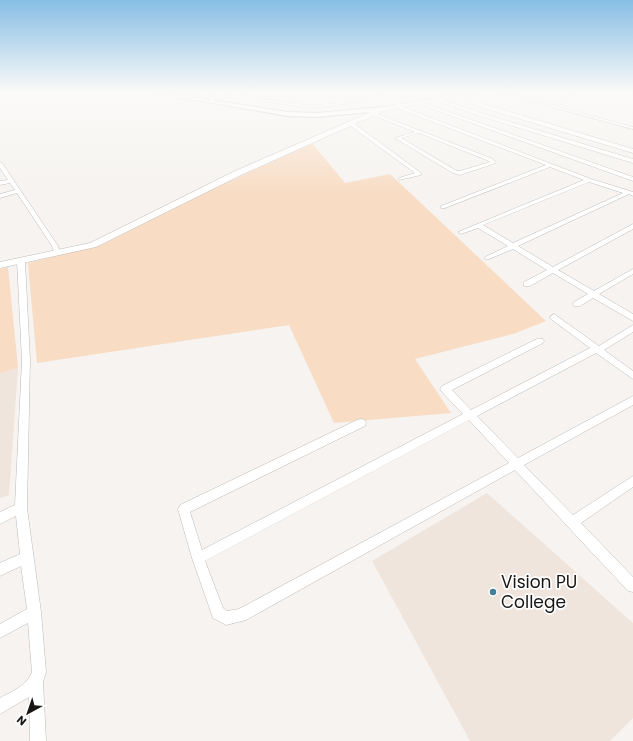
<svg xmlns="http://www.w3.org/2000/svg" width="633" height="741" viewBox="0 0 633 741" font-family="Poppins,sans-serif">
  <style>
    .built { fill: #efe5dd }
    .green { fill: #f8dcc4 }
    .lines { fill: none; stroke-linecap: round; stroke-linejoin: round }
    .minor-casing { stroke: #bebbb9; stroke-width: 1 }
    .tertiary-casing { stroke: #bebbb9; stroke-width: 2 }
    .secondary-casing { stroke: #bebbb9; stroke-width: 1 }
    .minor { fill: #fff; fill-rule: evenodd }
    .tertiary { fill: #fff; fill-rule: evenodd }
    .secondary { fill: #fff; fill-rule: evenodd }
    .poi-dot { fill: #438296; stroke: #fff; stroke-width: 1.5 }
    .labels { text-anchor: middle; stroke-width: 3.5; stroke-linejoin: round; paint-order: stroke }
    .near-poi-label { font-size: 17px; fill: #171615; stroke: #fff; text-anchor: start }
  </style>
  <rect width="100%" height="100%" fill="#f6f3f0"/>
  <path class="built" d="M 18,368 L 9,495 L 0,498 L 0,373 Z
    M 487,493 L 633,623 L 633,718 L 610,741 L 470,741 L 372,561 Z"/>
  <path class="green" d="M 312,143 L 345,183 L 390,174 L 546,321 L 513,334 L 415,359 L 451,413 L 334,423 L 289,325 L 37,363 L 28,263 L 104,244 L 174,207 Z
    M 8,267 L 18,368 L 0,373 L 0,269 Z"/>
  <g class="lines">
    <g class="minor-casing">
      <path id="minor" d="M 200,93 L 204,93 L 203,94 L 213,96 L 214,101 L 211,102 L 210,98 L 200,96 Z
        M 225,93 L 311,106 L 363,100 L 351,93 L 355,93 L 370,101 L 311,108 L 233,97 Z
        M 376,93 L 380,93 L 403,105 L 400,106 L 591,179 L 633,192 L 633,196 L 629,194 L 518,246 L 553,267 L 633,224 L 633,229 L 558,270 L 594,291 L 633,269 L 633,274 L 599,294 L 633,314 L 633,321 L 593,298 L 580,306 L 574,306 L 573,304 L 574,302 L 588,294 L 553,273 L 530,286 L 524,286 L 524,282 L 547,270 L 513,249 L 489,259 L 485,259 L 485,257 L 508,246 L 478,228 L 461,234 L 458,232 L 584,180 L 550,167 L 445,208 L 441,208 L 441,206 L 546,165 L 394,107 L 394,105 L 399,106 ZM 589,182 L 623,193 L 513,243 L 483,225 Z
        M 501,93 L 506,93 L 633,127 L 633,129 Z
        M 454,95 L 633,149 L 633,153 L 487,109 L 454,97 Z
        M 570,96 L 573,97 L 559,105 L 555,104 Z
        M 436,98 L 481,113 L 633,159 L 633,163 L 477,115 L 435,100 Z
        M 418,101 L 633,177 L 633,181 L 416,103 Z
        M 372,112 L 493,159 L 496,163 L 460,175 L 453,173 L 395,138 L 415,132 L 370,114 ZM 419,133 L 489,161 L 490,162 L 460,171 L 457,171 L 401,138 Z
        M 348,122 L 352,122 L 421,173 L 421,175 L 399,180 L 399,178 L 415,173 L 348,124 Z
        M 0,162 L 2,163 L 58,246 L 60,253 L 59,254 L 55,254 L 52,246 L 17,193 L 0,198 L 0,194 L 15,190 L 10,183 L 0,185 L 0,181 L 8,180 L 0,168 Z
        M 21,259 L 25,261 L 30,360 L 27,508 L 41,612 L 46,672 L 43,682 L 46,741 L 30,741 L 29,697 L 0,714 L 0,698 C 11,692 28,685 32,672 L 28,623 L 0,638 L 0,624 L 27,609 L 21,566 L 0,576 L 0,563 L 20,554 L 16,516 L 0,524 L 0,512 L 15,505 L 22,360 L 17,261 Z
        M 554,314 L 599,346 L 633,325 L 633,332 L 604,350 L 633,371 L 633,379 L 596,353 L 477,416 L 518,458 L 633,396 L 633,405 L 524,465 L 573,515 L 633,476 L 633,487 L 581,523 L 633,577 L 633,592 L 628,591 L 515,470 L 246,620 L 226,625 L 213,618 L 192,558 L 178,509 L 180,505 L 357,420 L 361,419 L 365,420 L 366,423 L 365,426 L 190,512 L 202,550 L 463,414 L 442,392 L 440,389 L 442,386 L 537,339 L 543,339 L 544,341 L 543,343 L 452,390 L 471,410 L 590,348 L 551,319 L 550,317 ZM 469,420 L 509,463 L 239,609 L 227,611 L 223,608 L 205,561 Z"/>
    </g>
    <g class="tertiary-casing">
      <path id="tertiary" d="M 155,93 L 166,93 L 288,112 L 317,113 L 382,107 L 385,109 L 382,111 L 317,117 L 288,116 Z"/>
    </g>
    <g class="secondary-casing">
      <path id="secondary" d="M 464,93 L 475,93 L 384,111 L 241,175 L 96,247 L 0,268 L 0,262 L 90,243 L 235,171 L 380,108 Z"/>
    </g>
    <use href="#minor" class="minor"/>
    <use href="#tertiary" class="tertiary"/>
    <use href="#secondary" class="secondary"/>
  </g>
  <linearGradient id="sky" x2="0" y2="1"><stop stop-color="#87bee5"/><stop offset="0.47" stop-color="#fbfaf8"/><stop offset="1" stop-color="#fbfaf8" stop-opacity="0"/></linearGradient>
  <rect width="633" height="196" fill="url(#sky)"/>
  <circle class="poi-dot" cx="493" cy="592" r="4"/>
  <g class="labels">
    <g class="near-poi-label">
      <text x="501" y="588">Vision PU<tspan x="501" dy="20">College</tspan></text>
    </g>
  </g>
  <g transform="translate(28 713) rotate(220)" stroke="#ffffff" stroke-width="3" paint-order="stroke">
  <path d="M0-3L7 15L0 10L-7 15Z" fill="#171615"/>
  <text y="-6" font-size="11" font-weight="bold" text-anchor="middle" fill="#171615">N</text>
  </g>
</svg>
